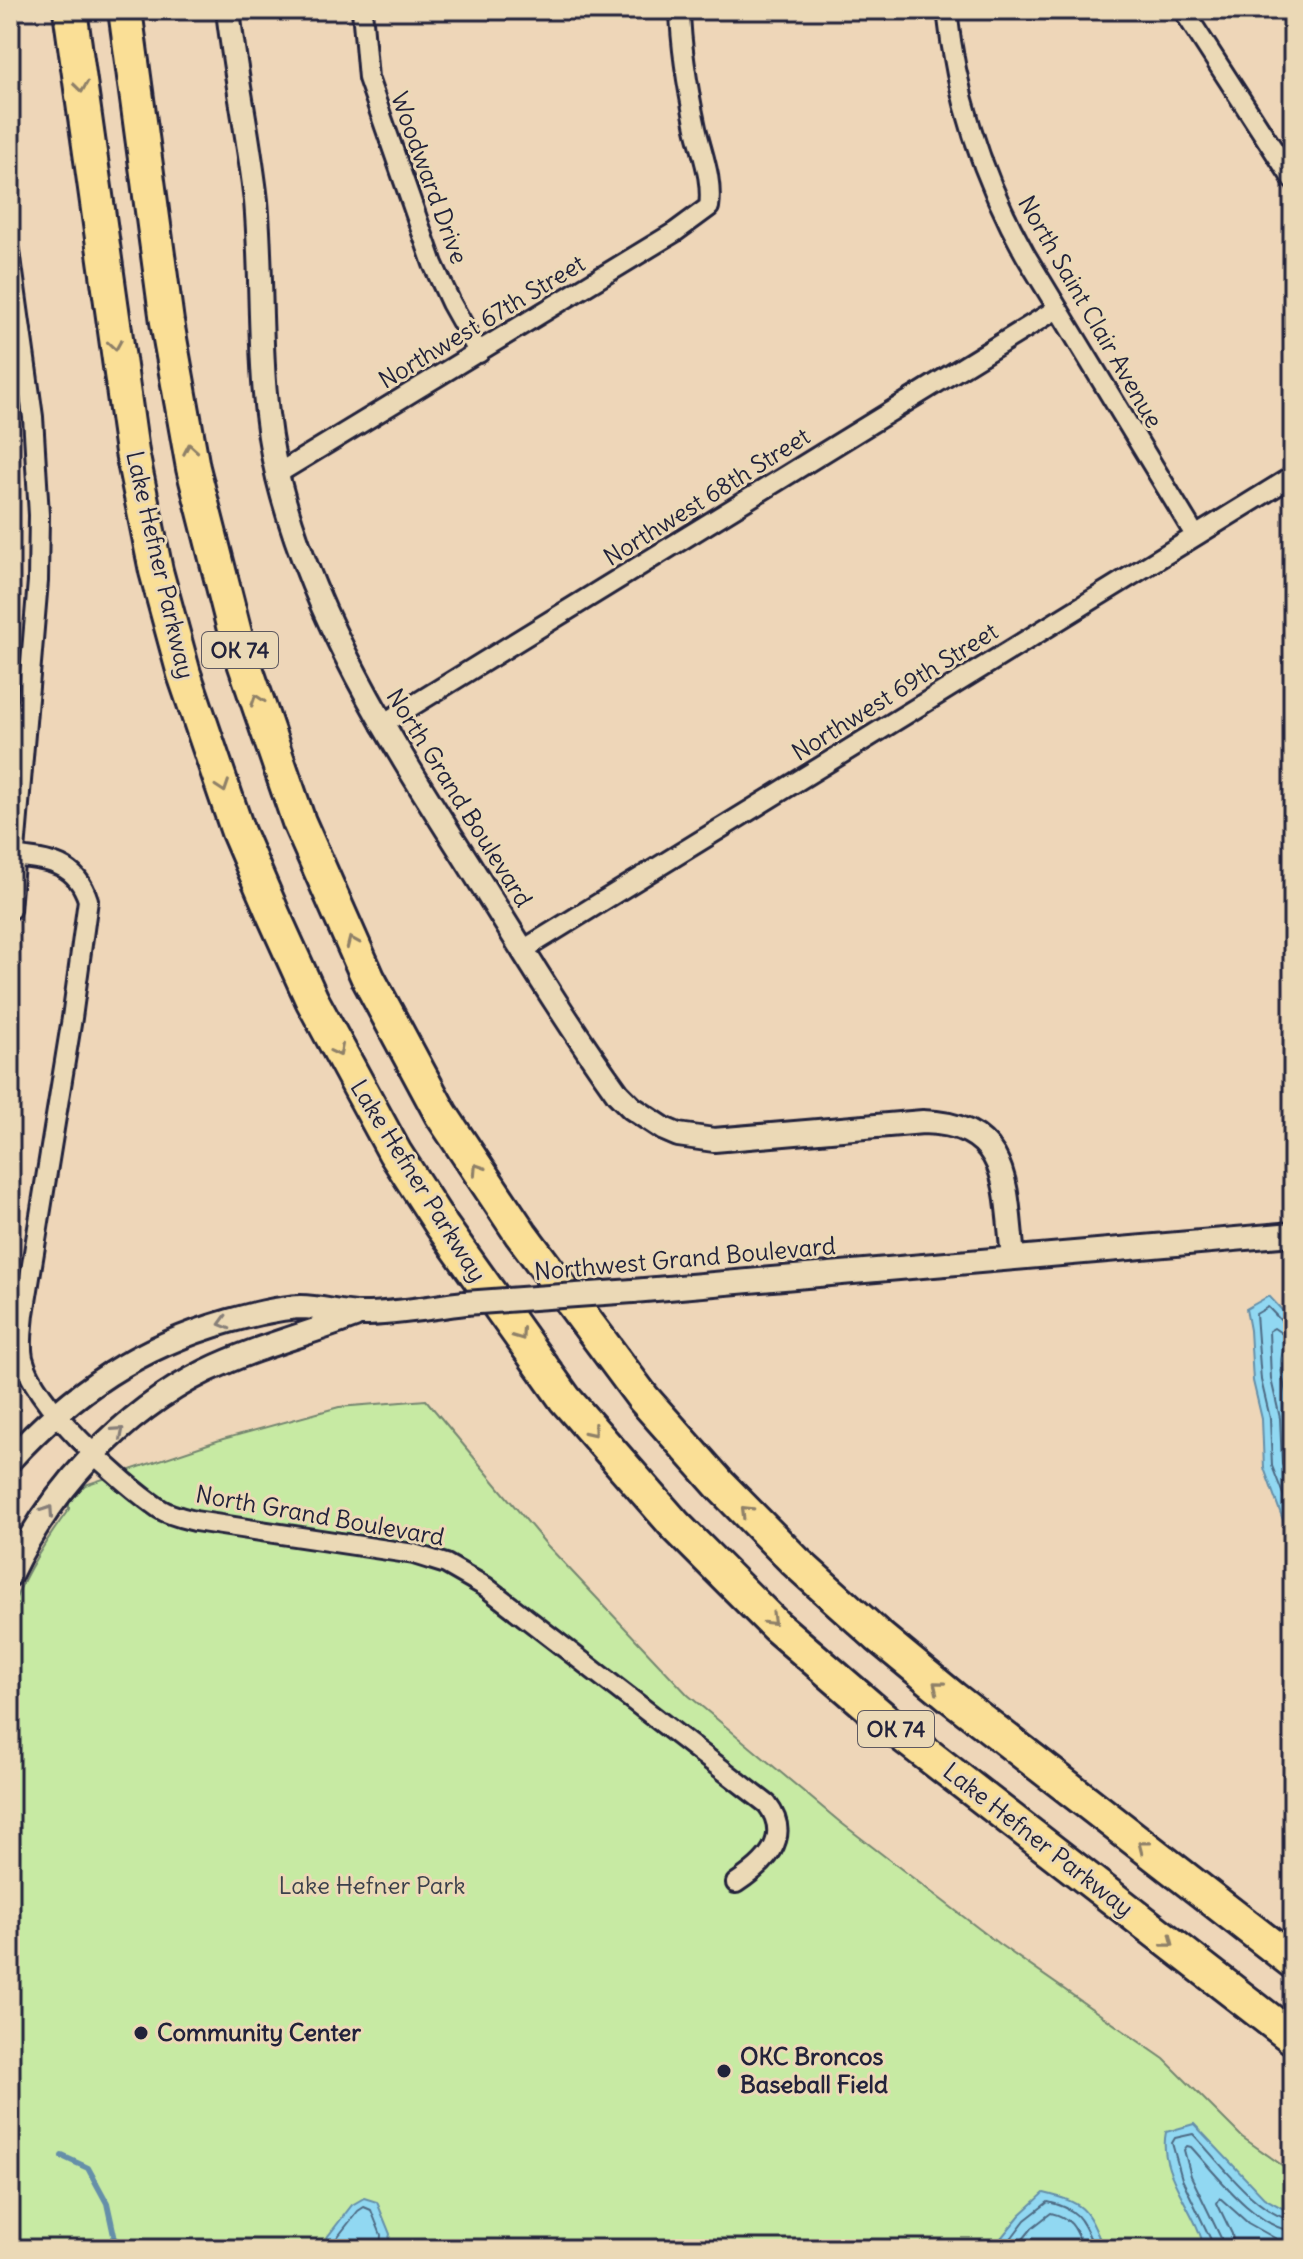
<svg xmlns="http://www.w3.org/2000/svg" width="1303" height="2259" viewBox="0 0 1303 2259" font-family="Delius,sans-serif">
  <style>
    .green { fill: #c7eaa3; stroke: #74866f; stroke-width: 2 }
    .water { fill: #91d8f2; stroke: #658fa9; stroke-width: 2 }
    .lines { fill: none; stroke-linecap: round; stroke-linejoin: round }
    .shore { stroke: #4e6b84; stroke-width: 2 }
    .stream { stroke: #658fa9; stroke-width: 6 }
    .minor-casing { stroke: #22223b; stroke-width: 24 }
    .tertiary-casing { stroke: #22223b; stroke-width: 28 }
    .motorway-casing { stroke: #22223b; stroke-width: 38 }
    .minor { stroke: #ebd9b6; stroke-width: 18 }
    .tertiary { stroke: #ebd9b6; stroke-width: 22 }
    .motorway { stroke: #fadf96; stroke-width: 32 }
    .tertiary-bridge-casing { stroke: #22223b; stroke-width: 28; stroke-linecap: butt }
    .tertiary-bridge { stroke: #ebd9b6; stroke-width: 22 }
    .oneway { stroke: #8e8068 }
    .oneway2 { stroke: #867e78 }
    .poi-dot { fill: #22223b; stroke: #ebd9b6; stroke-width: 3 }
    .labels { text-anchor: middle; stroke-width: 6; stroke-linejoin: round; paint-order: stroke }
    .shield { fill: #ebd9b6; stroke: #5e5960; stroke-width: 2 }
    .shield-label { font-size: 22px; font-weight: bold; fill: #22223b }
    .street-label { font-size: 24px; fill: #22223b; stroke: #ebd9b6 }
    .park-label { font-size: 24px; fill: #3b404b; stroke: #ebd9b6 }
    .poi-label { font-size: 24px; font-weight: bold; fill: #22223b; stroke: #ebd9b6; text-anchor: start }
  </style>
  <rect width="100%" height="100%" fill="#eed6b8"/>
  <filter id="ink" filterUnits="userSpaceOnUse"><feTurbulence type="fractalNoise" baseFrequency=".0125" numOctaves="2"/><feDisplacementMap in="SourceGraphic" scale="16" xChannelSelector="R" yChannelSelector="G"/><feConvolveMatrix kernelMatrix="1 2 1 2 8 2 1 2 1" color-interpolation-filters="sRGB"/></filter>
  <g filter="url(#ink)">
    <path class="green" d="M 426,1400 L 546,1544 L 688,1695 L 840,1822 L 999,1944 L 1164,2059 L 1242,2137 L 1293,2173 L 1293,2249 L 10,2249 L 10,1614 C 22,1577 46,1540 69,1509 L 69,1501 L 85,1485 L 223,1439 L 339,1407 Z"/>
    <path class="water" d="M 1269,1296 L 1293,1322 L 1293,1547 L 1264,1468 L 1262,1419 L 1253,1381 L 1250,1330 L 1246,1309 Z
      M 1194,2124 L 1264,2198 L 1293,2214 L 1293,2249 L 1204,2249 C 1197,2210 1157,2174 1166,2132 Z
      M 1044,2193 C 1087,2203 1087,2210 1104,2249 L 992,2249 L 1020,2215 Z
      M 364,2198 L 377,2202 L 390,2234 L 387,2249 L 318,2249 L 352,2205 Z"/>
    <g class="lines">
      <path class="shore" d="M 1293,1327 L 1285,1325 L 1268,1307 L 1256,1314 L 1261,1380 L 1270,1418 L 1272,1466 L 1293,1520
        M 1293,1337 L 1284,1335 L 1274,1328 L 1269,1331 L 1271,1379 L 1280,1418 L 1282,1464 L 1293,1491
        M 1293,1349 L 1284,1349 C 1276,1366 1287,1393 1291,1411 C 1293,1422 1293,1433 1293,1444
        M 328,2249 L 358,2211 L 364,2207 L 371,2210 L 381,2235 L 380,2249
        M 1003,2249 L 1025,2220 L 1048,2202 C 1080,2209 1082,2220 1095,2249
        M 1015,2249 L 1033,2227 L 1051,2213 C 1073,2218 1076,2230 1084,2249
        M 1212,2249 L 1212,2242 L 1182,2179 L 1172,2143 L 1175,2138 L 1193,2134 C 1217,2159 1258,2216 1293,2220
        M 1222,2249 L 1221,2238 L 1191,2176 L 1184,2150 L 1187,2146 L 1191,2147 C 1215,2173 1256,2228 1293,2231
        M 1234,2249 L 1232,2234 L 1217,2203 L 1220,2198 L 1248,2223 L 1280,2241 L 1293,2243"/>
      <path class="stream" d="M 62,2156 L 88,2168 L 107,2203 L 117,2249"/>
      <g class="minor-casing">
        <path id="minor" d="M 362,10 L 368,78 L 433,264 L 451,303 L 479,353
          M 947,10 C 956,98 983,179 1026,256 L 1195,535
          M 1183,10 L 1293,180
          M 10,251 L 33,417 L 39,515 L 38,581 L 10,910
          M 277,474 L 675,232 L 709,207 C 713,180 702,154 696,128 C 688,90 681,49 680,10
          M 381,725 L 1057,309
          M 10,856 C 46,860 76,861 88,900 L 72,1018 L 24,1314 C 23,1328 20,1343 23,1358 C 34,1404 120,1482 160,1509 C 169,1515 183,1518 195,1521 L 414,1554 L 446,1564 L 486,1587 L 767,1804 C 794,1839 763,1865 736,1883
          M 523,950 L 1293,476"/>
      </g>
      <g class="tertiary-casing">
        <path id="tertiary" d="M 228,10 C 235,74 249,137 256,201 C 264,293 256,387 278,478 C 313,618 390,740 467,861 C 516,939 564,1019 618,1094 L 632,1108 L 664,1129 L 678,1135 L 714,1140 L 923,1122 C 1012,1124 1005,1189 1013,1257
          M 633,1291 L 1293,1234
          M 10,1460 C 73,1391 138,1347 229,1321 C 251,1315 277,1308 301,1307 C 321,1307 341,1314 362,1314 C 396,1314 431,1307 465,1303
          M 10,1575 C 50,1491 121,1413 206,1371 C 253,1348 305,1335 355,1316"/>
      </g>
      <g class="motorway-casing">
        <path id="motorway" d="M 70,10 L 132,452 L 156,571 L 184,674 L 238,832 L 274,916 L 312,1000 L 395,1153 L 442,1226 L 565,1399 L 675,1525 L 776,1626 L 906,1738 L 1293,2038
          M 125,10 L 167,322 L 193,468 L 238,645 L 299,822 L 368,978 L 441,1114 L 521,1234 L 643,1398 L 721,1486 L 795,1561 L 878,1636 L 953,1698 L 1293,1962"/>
      </g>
      <use href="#minor" class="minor"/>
      <use href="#tertiary" class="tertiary"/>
      <use href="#motorway" class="motorway"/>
      <g class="tertiary-bridge-casing">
        <path id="tertiary-bridge" d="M 465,1303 L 633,1291"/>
      </g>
      <use href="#tertiary-bridge" class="tertiary-bridge"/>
    </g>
    <defs><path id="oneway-chevron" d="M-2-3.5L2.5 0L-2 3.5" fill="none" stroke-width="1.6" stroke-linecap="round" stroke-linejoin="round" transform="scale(2)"/></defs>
    <g class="oneway">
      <use href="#oneway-chevron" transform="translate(81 87) rotate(82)"/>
      <use href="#oneway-chevron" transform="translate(115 345) rotate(81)"/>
      <use href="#oneway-chevron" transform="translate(190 449) rotate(-100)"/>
      <use href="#oneway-chevron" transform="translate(257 700) rotate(-109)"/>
      <use href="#oneway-chevron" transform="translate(223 787) rotate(71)"/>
      <use href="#oneway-chevron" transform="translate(352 942) rotate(-114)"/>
      <use href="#oneway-chevron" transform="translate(338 1051) rotate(63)"/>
      <use href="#oneway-chevron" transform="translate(478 1169) rotate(-123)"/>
      <use href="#oneway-chevron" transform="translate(520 1335) rotate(55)"/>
      <use href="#oneway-chevron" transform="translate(592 1431) rotate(50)"/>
      <use href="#oneway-chevron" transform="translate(746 1511) rotate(-135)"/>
      <use href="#oneway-chevron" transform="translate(771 1620) rotate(44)"/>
      <use href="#oneway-chevron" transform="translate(938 1686) rotate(-141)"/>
      <use href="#oneway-chevron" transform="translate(1143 1846) rotate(-142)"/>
      <use href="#oneway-chevron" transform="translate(1169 1942) rotate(38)"/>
    </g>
    <g class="oneway2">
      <use href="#oneway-chevron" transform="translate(224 1323) rotate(164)"/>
      <use href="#oneway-chevron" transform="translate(119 1432) rotate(-41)"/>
      <use href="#oneway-chevron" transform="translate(48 1511) rotate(-56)"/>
    </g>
  </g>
  <g class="poi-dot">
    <circle cx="141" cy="2033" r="8"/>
    <circle cx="724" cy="2071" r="8"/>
  </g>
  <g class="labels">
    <g class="shield">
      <rect x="202" y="632" width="76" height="36" rx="6"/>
      <rect x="858" y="1711" width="76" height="36" rx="6"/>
    </g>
    <g class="shield-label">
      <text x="240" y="658">OK 74</text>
      <text x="896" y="1737">OK 74</text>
    </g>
    <g class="street-label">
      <text transform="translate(429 178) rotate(70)" y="8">Woodward Drive</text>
      <text transform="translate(1090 312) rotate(60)" y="8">North Saint Clair Avenue</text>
      <text transform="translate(482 322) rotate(-31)" y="8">Northwest 67th Street</text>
      <text transform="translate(707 497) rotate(-32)" y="8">Northwest 68th Street</text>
      <text transform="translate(160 565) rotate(77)" y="8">Lake Hefner Parkway</text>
      <text transform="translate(895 692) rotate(-32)" y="8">Northwest 69th Street</text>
      <text transform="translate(459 798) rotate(58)" y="8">North Grand Boulevard</text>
      <text transform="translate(418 1181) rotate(58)" y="8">Lake Hefner Parkway</text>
      <text transform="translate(685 1259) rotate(-5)" y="8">Northwest Grand Boulevard</text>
      <text transform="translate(320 1516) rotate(10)" y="8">North Grand Boulevard</text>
      <text transform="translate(1038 1840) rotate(38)" y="8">Lake Hefner Parkway</text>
    </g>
    <g class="park-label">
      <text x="372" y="1894">Lake Hefner Park</text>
    </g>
    <g class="poi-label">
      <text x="157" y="2041">Community Center</text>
      <text x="740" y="2065">OKC Broncos<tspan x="740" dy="28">Baseball Field</tspan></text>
    </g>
  </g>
  <rect width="1303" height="2259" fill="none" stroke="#ebd9b6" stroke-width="40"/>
  <rect x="20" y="20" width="1263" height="2219" fill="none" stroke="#22223b" stroke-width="3" filter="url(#ink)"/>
</svg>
